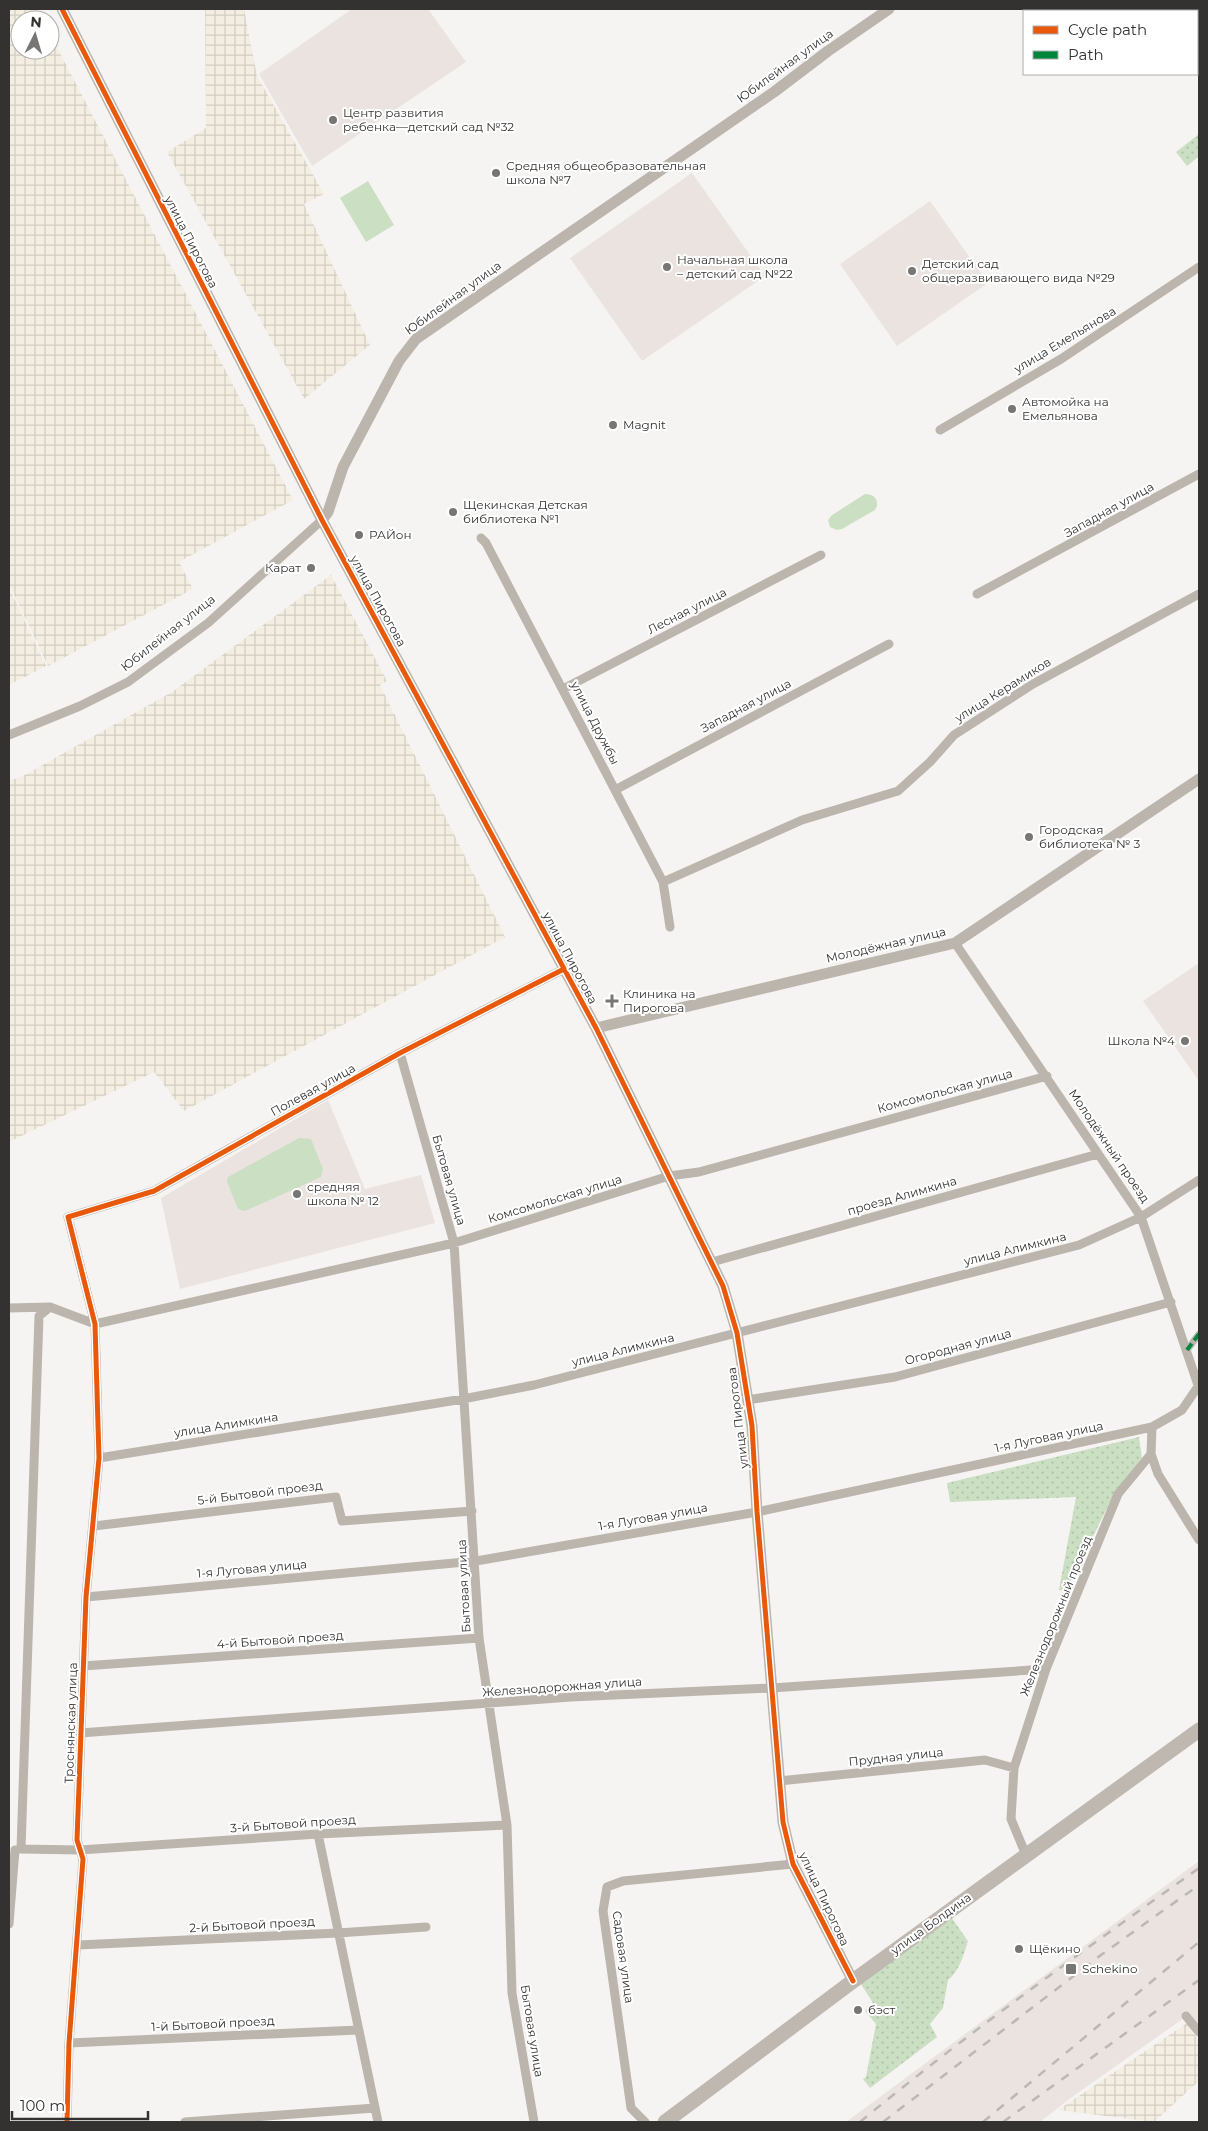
<svg xmlns="http://www.w3.org/2000/svg" width="1208" height="2131" viewBox="0 0 1208 2131" font-family="Montserrat,sans-serif">
  <style>
    .built { fill: #eae3df }
    .industrial { fill: url(#industrial-grid) }
    .grass { fill: url(#grass-dots) }
    .pitch { fill: #cbdfc3 }
    .lines { fill: none; stroke-linecap: round; stroke-linejoin: round }
    .pedestrian { stroke: #bcb5ae; stroke-width: 7 }
    .minor { stroke: #bcb5ae; stroke-width: 9 }
    .tertiary { stroke: #bcb5ae; stroke-width: 11 }
    .primary { stroke: #bfb8b1; stroke-width: 15 }
    .rail { stroke: #bbb8b3; stroke-width: 2.5; stroke-dasharray: 9 9; stroke-linecap: butt }
    .quiet { stroke: #00873e; stroke-width: 4; stroke-dasharray: 8 4; stroke-linecap: butt }
    .cycleway-casing { stroke: #fff; stroke-width: 8 }
    .cycleway { stroke: #e8590c; stroke-width: 5 }
    .poi-dot { fill: #777675; stroke: #fff; stroke-width: 2 }
    .labels { text-anchor: middle; stroke-width: 4; stroke-linejoin: round; paint-order: stroke }
    .street-label { font-size: 12px; fill: #333231; stroke: #fff }
    .poi-label { font-size: 12px; fill: #333231; stroke: #fff; text-anchor: start }
  </style>
  <defs>
    <pattern id="industrial-grid" width="8" height="8" patternUnits="userSpaceOnUse" patternTransform="scale(1.25)"><rect width="8" height="8" fill="#f4eee2"/><path d="M0 4h8M4 0v8" fill="none" stroke="#d2cdc2"/></pattern>
    <pattern id="grass-dots" width="8" height="8" patternUnits="userSpaceOnUse" patternTransform="scale(1.25)"><rect width="8" height="8" fill="#cbdfc3"/><path d="M2 2h.1M6 6h.1" fill="none" stroke="#afc0a8" stroke-width="1.8" stroke-linecap="round"/></pattern>
  </defs>
  <rect width="100%" height="100%" fill="#f6f4f2"/>
  <path class="built" d="M 352,9 L 428,9 L 466,62 L 312,166 L 259,74 Z
    M 692,173 L 765,276 L 642,361 L 570,258 Z
    M 930,201 L 988,283 L 897,346 L 840,264 Z
    M 1199,963 L 1199,1081 L 1143,1001 Z
    M 328,1100 L 365,1189 L 421,1175 L 435,1223 L 180,1289 L 161,1198 Z
    M 1199,1861 L 1199,2037 L 1184,2018 L 1072,2097 L 1040,2122 L 846,2122 Z"/>
  <path class="industrial" d="M 9,9 L 37,9 L 43,20 L 20,20 L 20,50 L 50,50 L 50,34 L 293,500 L 179,562 L 193,589 L 48,666 L 9,584 Z
    M 205,9 L 244,9 L 257,76 L 324,194 L 304,204 L 370,345 L 304,399 L 167,152 L 206,128 Z
    M 331,575 L 387,681 L 380,685 L 505,937 L 184,1111 L 154,1072 L 9,1142 L 9,781 L 23,776 L 172,692 Z
    M 9,587 L 46,666 L 9,685 Z
    M 1187,2023 L 1199,2041 L 1199,2081 L 1154,2122 L 1058,2110 Z"/>
  <path class="grass" d="M 1199,134 L 1199,156 L 1187,166 L 1176,152 Z
    M 1139,1437 L 1142,1458 L 1115,1492 L 1066,1591 L 1059,1590 L 1076,1497 L 950,1502 L 947,1483 Z
    M 949,1914 L 968,1941 C 964,1954 959,1972 948,1980 L 943,2008 L 930,2024 L 937,2037 L 870,2088 L 863,2079 L 866,2077 L 876,2024 L 865,2011 L 873,2003 L 859,1981 Z"/>
  <path class="pitch" d="M 368,181 L 394,225 L 366,242 L 340,198 Z
    M 865,494 C 873,494 878,498 877,506 L 875,510 L 842,529 L 837,530 L 830,527 L 828,520 L 832,515 Z
    M 299,1138 L 311,1139 L 323,1169 L 321,1177 L 245,1211 L 238,1209 L 227,1182 L 228,1177 Z"/>
  <g class="lines">
    <path class="pedestrian" d="M 1187,1350 L 1199,1334"/>
    <path class="minor" d="M 940,430 L 1061,359 L 1199,267
      M 481,538 L 486,543 L 663,882 L 670,927
      M 977,594 L 1199,474
      M 563,689 L 821,555
      M 9,735 L 80,706 L 128,682 L 208,623 L 322,520
      M 615,790 L 889,644
      M 663,882 L 802,820 L 898,791 L 930,762 L 954,735 L 1033,684 L 1199,594
      M 955,943 L 1141,1217 L 1198,1385
      M 400,1053 L 454,1243 L 479,1638 L 507,1825 L 512,1993 L 534,2122
      M 712,1262 L 1098,1154
      M 50,1307 L 39,1316 L 21,1849 L 80,1850 L 318,1834 L 507,1825
      M 9,1308 L 50,1307 L 95,1324 L 454,1243 L 669,1176 L 699,1172 L 1047,1076
      M 747,1400 L 895,1377 L 1171,1302
      M 1152,1427 L 1151,1454 L 1158,1474 L 1199,1540
      M 99,1458 L 463,1399 L 534,1385 L 1079,1245 L 1141,1217 L 1199,1180
      M 94,1526 L 336,1497 L 342,1521 L 472,1511
      M 86,1597 L 476,1561 L 757,1512 L 1152,1427 L 1182,1410 L 1199,1385
      M 83,1666 L 479,1638
      M 80,1733 L 571,1697 L 772,1688 L 1046,1669
      M 779,1781 L 985,1760 L 1014,1768
      M 318,1834 L 378,2122
      M 1026,1855 L 1011,1819 L 1014,1768 L 1046,1669 L 1118,1494 L 1151,1454
      M 9,1924 L 15,1850
      M 78,1945 L 338,1933 L 426,1927
      M 1186,2016 L 1199,2032
      M 69,2043 L 358,2030
      M 67,2122 L 69,2043 L 83,1859 L 77,1840 L 86,1597 L 99,1458 L 95,1324 L 68,1217 L 154,1191 L 400,1053 L 564,969
      M 185,2122 L 375,2108
      M 645,2122 L 631,2108 L 603,1911 L 607,1887 L 623,1881 L 793,1864"/>
    <path class="tertiary" d="M 62,9 L 322,520 L 596,1028 L 723,1286 L 737,1333 L 752,1426 L 757,1512 L 783,1822 L 793,1864 L 853,1981
      M 322,520 L 328,512 L 343,467 L 399,361 L 416,339 L 774,92 L 828,51 L 889,9
      M 596,1028 L 955,943 L 1199,779"/>
    <path class="primary" d="M 665,2122 L 853,1981 L 1199,1730"/>
    <path class="rail" d="M 860,2122 C 969,2032 1084,1950 1199,1868
      M 883,2122 L 1101,1955 L 1199,1885
      M 983,2122 L 1199,1942
      M 1003,2122 L 1199,1980"/>
    <path class="quiet" d="M 1187,1350 L 1199,1334"/>
    <g class="cycleway-casing">
      <path id="cycleway" d="M 62,9 L 322,520 L 596,1028 L 723,1286 L 737,1333 L 752,1426 L 757,1512 L 783,1822 L 793,1864 L 853,1981
        M 67,2122 L 69,2043 L 83,1859 L 77,1840 L 86,1597 L 99,1458 L 95,1324 L 68,1217 L 154,1191 L 400,1053 L 564,969"/>
    </g>
    <use href="#cycleway" class="cycleway"/>
  </g>
  <g class="poi-dot">
    <circle cx="333" cy="120" r="5"/>
    <circle cx="496" cy="173" r="5"/>
    <circle cx="667" cy="267" r="5"/>
    <circle cx="912" cy="271" r="5"/>
    <circle cx="1012" cy="409" r="5"/>
    <circle cx="613" cy="425" r="5"/>
    <circle cx="453" cy="512" r="5"/>
    <circle cx="359" cy="535" r="5"/>
    <circle cx="311" cy="568" r="5"/>
    <circle cx="1029" cy="837" r="5"/>
    <path d="M609.5 993.5h5v5h5v5h-5v5h-5v-5h-5v-5h5z"/>
    <circle cx="1185" cy="1041" r="5"/>
    <circle cx="297" cy="1194" r="5"/>
    <circle cx="1019" cy="1949" r="5"/>
    <rect x="1065" y="1963" width="12" height="12" rx="2.5"/>
    <circle cx="858" cy="2010" r="5"/>
  </g>
  <g class="labels">
    <g class="street-label">
      <text transform="translate(785 66) rotate(-36)" y="4">Юбилейная улица</text>
      <text transform="translate(191 242) rotate(63)" y="4">улица Пирогова</text>
      <text transform="translate(453 298) rotate(-36)" y="4">Юбилейная улица</text>
      <text transform="translate(1065 340) rotate(-31)" y="4">улица Емельянова</text>
      <text transform="translate(1109 510) rotate(-29)" y="4">Западная улица</text>
      <text transform="translate(378 601) rotate(61)" y="4">улица Пирогова</text>
      <text transform="translate(687 611) rotate(-27)" y="4">Лесная улица</text>
      <text transform="translate(168 633) rotate(-38)" y="4">Юбилейная улица</text>
      <text transform="translate(1003 690) rotate(-32)" y="4">улица Керамиков</text>
      <text transform="translate(746 706) rotate(-28)" y="4">Западная улица</text>
      <text transform="translate(595 723) rotate(63)" y="4">улица Дружбы</text>
      <text transform="translate(886 945) rotate(-13)" y="4">Молодёжная улица</text>
      <text transform="translate(570 958) rotate(62)" y="4">улица Пирогова</text>
      <text transform="translate(313 1090) rotate(-29)" y="4">Полевая улица</text>
      <text transform="translate(945 1091) rotate(-15)" y="4">Комсомольская улица</text>
      <text transform="translate(1109 1146) rotate(56)" y="4">Молодёжный проезд</text>
      <text transform="translate(449 1180) rotate(74)" y="4">Бытовая улица</text>
      <text transform="translate(902 1196) rotate(-16)" y="4">проезд Алимкина</text>
      <text transform="translate(555 1199) rotate(-17)" y="4">Комсомольская улица</text>
      <text transform="translate(1015 1249) rotate(-14)" y="4">улица Алимкина</text>
      <text transform="translate(958 1347) rotate(-15)" y="4">Огородная улица</text>
      <text transform="translate(623 1350) rotate(-14)" y="4">улица Алимкина</text>
      <text transform="translate(738 1418) rotate(-97)" y="4">улица Пирогова</text>
      <text transform="translate(226 1425) rotate(-9)" y="4">улица Алимкина</text>
      <text transform="translate(1049 1437) rotate(-12)" y="4">1-я Луговая улица</text>
      <text transform="translate(260 1493) rotate(-7)" y="4">5-й Бытовой проезд</text>
      <text transform="translate(653 1517) rotate(-10)" y="4">1-я Луговая улица</text>
      <text transform="translate(252 1569) rotate(-5)" y="4">1-я Луговая улица</text>
      <text transform="translate(464 1586) rotate(-93)" y="4">Бытовая улица</text>
      <text transform="translate(1056 1616) rotate(-68)" y="4">Железнодорожный проезд</text>
      <text transform="translate(280 1640) rotate(-4)" y="4">4-й Бытовой проезд</text>
      <text transform="translate(562 1687) rotate(-4)" y="4">Железнодорожная улица</text>
      <text transform="translate(71 1723) rotate(-88)" y="4">Троснянская улица</text>
      <text transform="translate(896 1757) rotate(-6)" y="4">Прудная улица</text>
      <text transform="translate(293 1824) rotate(-4)" y="4">3-й Бытовой проезд</text>
      <text transform="translate(824 1899) rotate(65)" y="4">улица Пирогова</text>
      <text transform="translate(931 1924) rotate(-36)" y="4">улица Болдина</text>
      <text transform="translate(252 1925) rotate(-3)" y="4">2-й Бытовой проезд</text>
      <text transform="translate(623 1957) rotate(82)" y="4">Садовая улица</text>
      <text transform="translate(213 2024) rotate(-3)" y="4">1-й Бытовой проезд</text>
      <text transform="translate(532 2031) rotate(81)" y="4">Бытовая улица</text>
    </g>
    <g class="poi-label">
      <text x="343" y="117">Центр развития<tspan x="343" dy="14">ребенка––детский сад №32</tspan></text>
      <text x="506" y="170">Средняя общеобразовательная<tspan x="506" dy="14">школа №7</tspan></text>
      <text x="677" y="264">Начальная школа<tspan x="677" dy="14">– детский сад №22</tspan></text>
      <text x="922" y="268">Детский сад<tspan x="922" dy="14">общеразвивающего вида №29</tspan></text>
      <text x="1022" y="406">Автомойка на<tspan x="1022" dy="14">Емельянова</tspan></text>
      <text x="623" y="429">Magnit</text>
      <text x="463" y="509">Щекинская Детская<tspan x="463" dy="14">библиотека №1</tspan></text>
      <text x="369" y="539">РАЙон</text>
      <text x="301" y="572" text-anchor="end">Карат</text>
      <text x="1039" y="834">Городская<tspan x="1039" dy="14">библиотека № 3</tspan></text>
      <text x="623" y="998">Клиника на<tspan x="623" dy="14">Пирогова</tspan></text>
      <text x="1175" y="1045" text-anchor="end">Школа №4</text>
      <text x="307" y="1191">средняя<tspan x="307" dy="14">школа № 12</tspan></text>
      <text x="1029" y="1953">Щёкино</text>
      <text x="1082" y="1973">Schekino</text>
      <text x="868" y="2014">бэст</text>
    </g>
  </g>
  <rect width="1208" height="2131" fill="none" stroke="#333231" stroke-width="20"/>
  <rect x="1023" y="10" width="175" height="65" fill="#ffffff" stroke="#adadad"/>
  <rect x="1033" y="26" width="25" height="8" fill="#e8590c" stroke="#adadad"/>
  <text x="1068" y="35" font-size="15" fill="#333231">Cycle path</text>
  <rect x="1033" y="51" width="25" height="8" fill="#00873e" stroke="#adadad"/>
  <text x="1068" y="60" font-size="15" fill="#333231">Path</text>
  <g transform="translate(35 35) rotate(5)"><circle r="24" fill="#ffffff" stroke="#adadad"/>
  <path d="M0-4L9 19L0 12L-9 19Z" fill="#777675"/>
  <text y="-8" font-size="14" font-weight="bold" text-anchor="middle" fill="#333231">N</text>
  </g>
  <path d="M12 2111v8h136v-8" fill="none" stroke="#333231" stroke-width="2.5"/>
  <text x="20" y="2111" font-size="15" fill="#333231" stroke="#ffffff" stroke-width="4" paint-order="stroke">100 m</text>
</svg>
